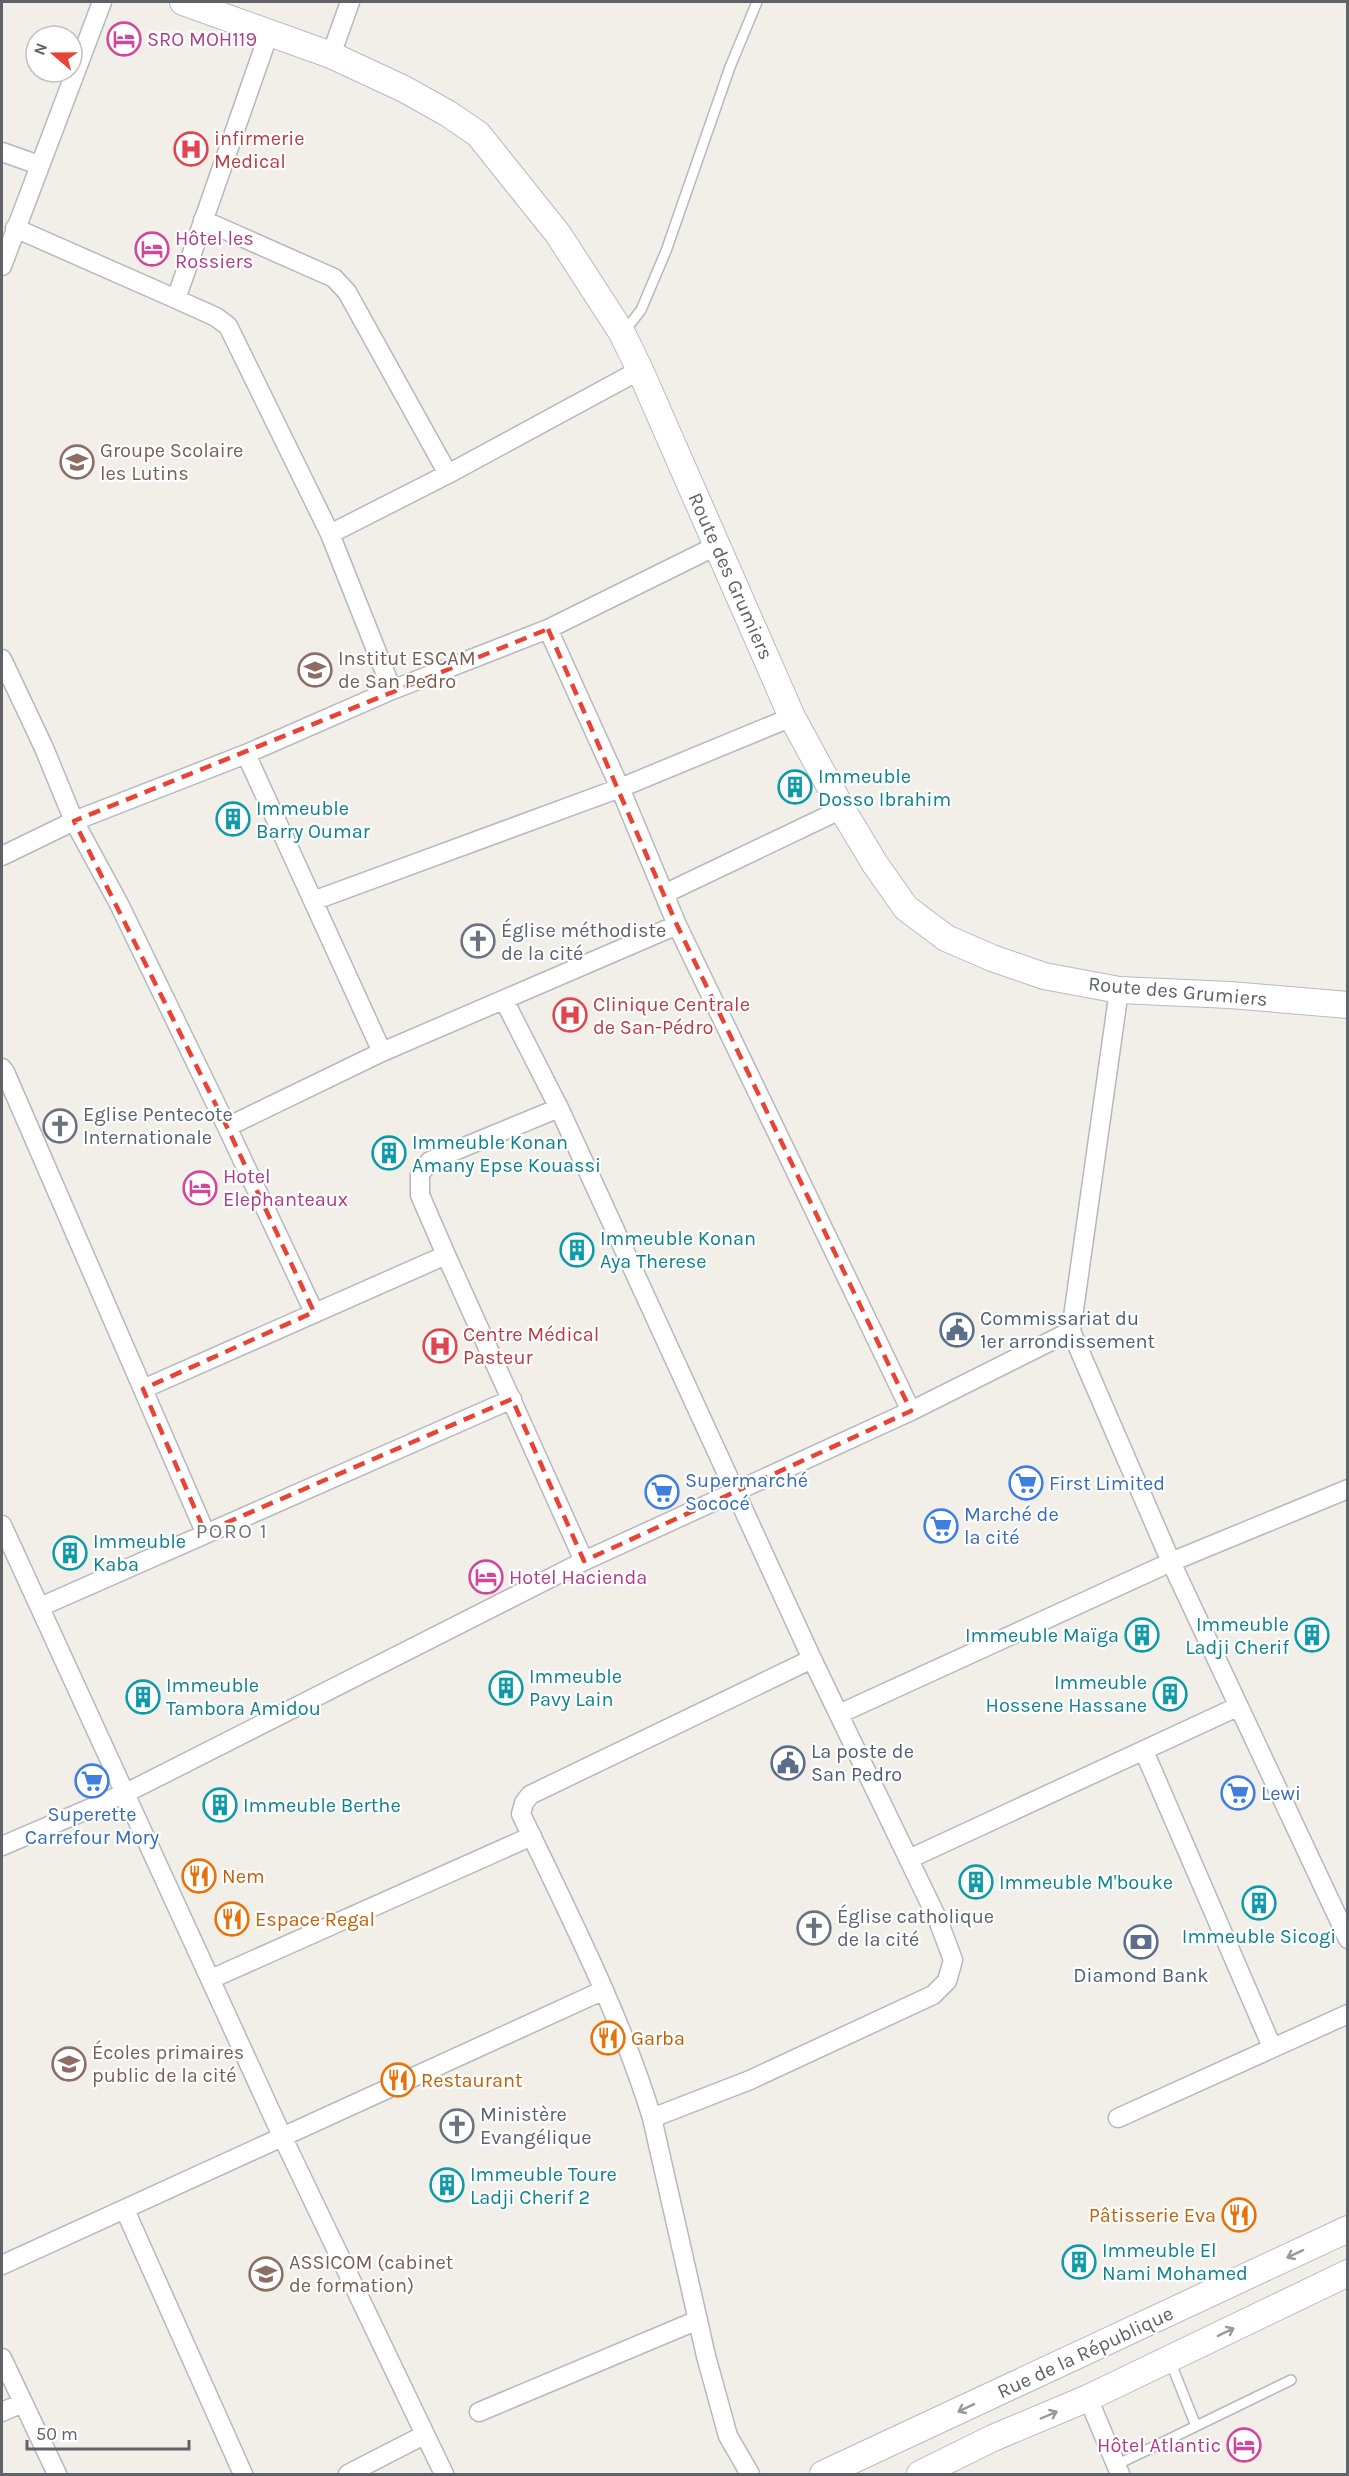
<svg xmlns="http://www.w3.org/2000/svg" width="1349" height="2476" viewBox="0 0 1349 2476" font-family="Karla,sans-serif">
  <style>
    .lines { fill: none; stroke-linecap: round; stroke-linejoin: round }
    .service-casing { stroke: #b5b8bc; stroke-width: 12 }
    .minor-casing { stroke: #b5b8bc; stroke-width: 21 }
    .secondary-casing { stroke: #b6babf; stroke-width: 28 }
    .service { stroke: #fff; stroke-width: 9 }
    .minor { stroke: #fff; stroke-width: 18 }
    .secondary { stroke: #fff; stroke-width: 26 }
    .oneway { stroke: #979a9d }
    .marked { fill: none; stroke: #ea4335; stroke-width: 4.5; stroke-dasharray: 12 8; stroke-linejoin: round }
    .labels { text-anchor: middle; stroke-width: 4.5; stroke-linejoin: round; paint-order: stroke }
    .hotel-label { font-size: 20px; fill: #b23c85; stroke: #fff; text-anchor: start }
    .health-label { font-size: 20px; fill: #be3a42; stroke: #fff; text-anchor: start }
    .education-label { font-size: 20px; fill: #785e54; stroke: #fff; text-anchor: start }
    .street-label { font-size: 20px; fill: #5f6368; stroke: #fff }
    .culture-label { font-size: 20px; fill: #0d838f; stroke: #fff; text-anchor: start }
    .worship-label { font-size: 20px; fill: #5b616d; stroke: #fff; text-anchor: start }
    .service-label { font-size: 20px; fill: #4e5e75; stroke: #fff; text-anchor: start }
    .shop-label { font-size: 20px; fill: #366cbe; stroke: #fff; text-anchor: start }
    .food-label { font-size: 20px; fill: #c56008; stroke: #fff; text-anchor: start }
    .neighbourhood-label { font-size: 21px; letter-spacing: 1.5px; fill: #70757a; stroke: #fff }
  </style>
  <rect width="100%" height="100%" fill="#f1efe8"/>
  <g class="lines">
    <g class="service-casing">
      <path id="service" d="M 624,332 L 641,310 L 666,251 L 730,67 L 757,2
        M 1170,2361 L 1196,2426
        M 1116,2465 L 1291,2380"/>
    </g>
    <g class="minor-casing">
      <path id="minor" d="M 331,55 L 350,2
        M 2,152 L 39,165
        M 203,220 L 334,278 L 347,292 L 448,474
        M 15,228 L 176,299 L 216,317 L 228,326 L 330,534 L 392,690
        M 2,266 L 102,2
        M 176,299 L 269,33
        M 330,534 L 448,474 L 640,370
        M 548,629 L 620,788 L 677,925 L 911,1411
        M 2,659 L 44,748 L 74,821 L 119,904 L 227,1127 L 314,1312
        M 246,754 L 382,1052
        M 2,856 L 74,821 L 246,754 L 392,690 L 548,629 L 718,545
        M 664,894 L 842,809
        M 313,901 L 620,788 L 792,717
        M 1119,990 L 1071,1331 L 1171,1562 L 1348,1939
        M 504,1000 L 559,1108 L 812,1659 L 938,1920 L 953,1960 L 947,1981 L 933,1995 L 750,2080 L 652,2118
        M 2,1068 L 5,1072 L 205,1532
        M 559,1108 L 430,1161 L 420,1174 L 420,1195 L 446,1255 L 584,1561
        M 227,1127 L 382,1052 L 677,925
        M 143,1389 L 446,1255
        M 2,1525 L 282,2136 L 444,2474
        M 40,1607 L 512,1399
        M 839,1714 L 1171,1562 L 1348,1489
        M 1144,1751 L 1272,2047
        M 2,1846 L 126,1793 L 584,1561 L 911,1411 L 1071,1331
        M 909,1859 L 1237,1707
        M 211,1979 L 532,1836
        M 1118,2118 L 1348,2014
        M 125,2210 L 243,2474
        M 2,2265 L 604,1990
        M 2,2358 L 57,2474
        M 1088,2398 L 1120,2474
        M 2,2412 L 22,2403
        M 479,2412 L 698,2320
        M 348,2474 L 424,2435
        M 750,2474 L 728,2436 L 706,2356 L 652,2118 C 620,2013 568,1913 521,1814 L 524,1803 L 530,1795 L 812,1659"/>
    </g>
    <g class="secondary-casing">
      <path id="secondary" d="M 183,2 L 331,55 L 404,89 L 447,113 L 478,134 L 558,234 L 622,333 L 640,370 L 792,717 L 842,809 L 875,864 L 906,908 L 946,938 L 992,958 L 1044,976 L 1119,990 L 1230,995 L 1348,1005
        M 823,2474 L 1348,2229
        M 920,2474 L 993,2438 L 1088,2398 L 1348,2273"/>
    </g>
    <use href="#service" class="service"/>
    <use href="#minor" class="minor"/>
    <use href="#secondary" class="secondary"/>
  </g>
  <defs><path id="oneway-shaft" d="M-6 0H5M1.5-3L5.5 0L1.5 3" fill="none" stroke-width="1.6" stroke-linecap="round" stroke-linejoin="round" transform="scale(1.5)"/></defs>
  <g class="oneway">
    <use href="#oneway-shaft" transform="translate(1295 2254) rotate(155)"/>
    <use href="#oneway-shaft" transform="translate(1226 2332) rotate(-26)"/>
    <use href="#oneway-shaft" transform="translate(966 2408) rotate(155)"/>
    <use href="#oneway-shaft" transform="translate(1049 2415) rotate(-23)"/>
  </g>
  <path class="marked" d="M 548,629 L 677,925 L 911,1411 L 584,1561 L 512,1399 L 205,1532 L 143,1389 L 314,1312 L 227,1127 L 74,821 Z"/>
  <defs>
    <g id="hotel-ring" transform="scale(1.725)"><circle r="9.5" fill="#fff" stroke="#d1479c" stroke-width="1.5"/><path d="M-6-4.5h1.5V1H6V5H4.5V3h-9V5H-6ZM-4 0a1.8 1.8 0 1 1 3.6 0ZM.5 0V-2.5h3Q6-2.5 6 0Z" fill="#d1479c"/></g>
    <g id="hospital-ring" transform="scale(1.725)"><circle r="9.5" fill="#fff" stroke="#e0444e" stroke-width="1.5"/><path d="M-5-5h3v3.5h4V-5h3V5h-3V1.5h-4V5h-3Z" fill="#e0444e"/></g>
    <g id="school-ring" transform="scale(1.725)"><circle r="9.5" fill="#fff" stroke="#8d6e63" stroke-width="1.5"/><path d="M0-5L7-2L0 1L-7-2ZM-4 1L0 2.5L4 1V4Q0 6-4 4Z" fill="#8d6e63"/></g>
    <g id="building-ring" transform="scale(1.725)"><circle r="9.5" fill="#fff" stroke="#0f9aa8" stroke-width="1.5"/><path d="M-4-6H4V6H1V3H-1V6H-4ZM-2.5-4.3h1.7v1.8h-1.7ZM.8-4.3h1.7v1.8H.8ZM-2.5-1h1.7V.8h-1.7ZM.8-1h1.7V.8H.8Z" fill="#0f9aa8"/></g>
    <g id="church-ring" transform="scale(1.725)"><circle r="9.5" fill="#fff" stroke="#6b7280" stroke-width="1.5"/><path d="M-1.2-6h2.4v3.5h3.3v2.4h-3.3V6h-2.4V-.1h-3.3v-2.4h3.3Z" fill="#6b7280"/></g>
    <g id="civic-ring" transform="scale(1.725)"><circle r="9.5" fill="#fff" stroke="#5c6f8a" stroke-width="1.5"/><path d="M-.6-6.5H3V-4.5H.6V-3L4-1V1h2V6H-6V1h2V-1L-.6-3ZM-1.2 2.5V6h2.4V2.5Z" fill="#5c6f8a"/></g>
    <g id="supermarket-ring" transform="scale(1.725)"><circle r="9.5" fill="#fff" stroke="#3f7fe0" stroke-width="1.5"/><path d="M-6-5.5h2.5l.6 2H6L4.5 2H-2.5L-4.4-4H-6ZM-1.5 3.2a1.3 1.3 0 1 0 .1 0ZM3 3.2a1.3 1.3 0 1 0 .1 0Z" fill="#3f7fe0"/></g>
    <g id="restaurant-ring" transform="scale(1.725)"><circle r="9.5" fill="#fff" stroke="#e8710a" stroke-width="1.5"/><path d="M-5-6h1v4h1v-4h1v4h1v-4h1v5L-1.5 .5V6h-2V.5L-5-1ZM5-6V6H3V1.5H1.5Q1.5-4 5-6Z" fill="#e8710a"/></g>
    <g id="bank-ring" transform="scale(1.725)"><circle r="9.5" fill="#fff" stroke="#5c6f8a" stroke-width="1.5"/><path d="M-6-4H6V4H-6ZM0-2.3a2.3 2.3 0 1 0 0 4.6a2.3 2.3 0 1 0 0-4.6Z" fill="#5c6f8a"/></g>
    <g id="university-ring" transform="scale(1.725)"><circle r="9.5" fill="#fff" stroke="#8d6e63" stroke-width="1.5"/><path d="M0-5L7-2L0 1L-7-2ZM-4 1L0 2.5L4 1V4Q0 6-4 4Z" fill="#8d6e63"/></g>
  </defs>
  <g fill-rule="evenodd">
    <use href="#hotel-ring" x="124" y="39"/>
    <use href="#hospital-ring" x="191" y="149"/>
    <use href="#hotel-ring" x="152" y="249"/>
    <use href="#school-ring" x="77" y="462"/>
    <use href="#school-ring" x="315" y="670"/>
    <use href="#building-ring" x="795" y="787"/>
    <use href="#building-ring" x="233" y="819"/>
    <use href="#church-ring" x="478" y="941"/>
    <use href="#hospital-ring" x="570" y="1015"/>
    <use href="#church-ring" x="60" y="1126"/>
    <use href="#building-ring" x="389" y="1153"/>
    <use href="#hotel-ring" x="200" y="1188"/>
    <use href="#building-ring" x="577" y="1250"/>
    <use href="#civic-ring" x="957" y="1330"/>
    <use href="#hospital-ring" x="440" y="1346"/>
    <use href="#supermarket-ring" x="1026" y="1483"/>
    <use href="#supermarket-ring" x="662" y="1492"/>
    <use href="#supermarket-ring" x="941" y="1526"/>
    <use href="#building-ring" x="70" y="1553"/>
    <use href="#hotel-ring" x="486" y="1577"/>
    <use href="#building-ring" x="1142" y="1635"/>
    <use href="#building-ring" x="1312" y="1635"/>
    <use href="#building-ring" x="506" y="1688"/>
    <use href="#building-ring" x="1170" y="1694"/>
    <use href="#building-ring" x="143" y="1697"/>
    <use href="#civic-ring" x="788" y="1763"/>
    <use href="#supermarket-ring" x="92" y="1781"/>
    <use href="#supermarket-ring" x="1238" y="1793"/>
    <use href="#building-ring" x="220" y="1805"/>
    <use href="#restaurant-ring" x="199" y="1876"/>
    <use href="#building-ring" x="976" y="1882"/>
    <use href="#building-ring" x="1259" y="1903"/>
    <use href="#restaurant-ring" x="232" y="1919"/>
    <use href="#church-ring" x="814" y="1928"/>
    <use href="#bank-ring" x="1141" y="1942"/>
    <use href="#restaurant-ring" x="608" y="2038"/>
    <use href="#university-ring" x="69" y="2064"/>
    <use href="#restaurant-ring" x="398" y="2080"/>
    <use href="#church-ring" x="457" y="2126"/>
    <use href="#building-ring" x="447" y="2185"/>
    <use href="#restaurant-ring" x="1239" y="2215"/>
    <use href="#building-ring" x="1079" y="2262"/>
    <use href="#university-ring" x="266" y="2274"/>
    <use href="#hotel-ring" x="1244" y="2445"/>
  </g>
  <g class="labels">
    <g class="hotel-label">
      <text x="147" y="46">SRO MOH119</text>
      <text x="175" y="245">Hôtel les<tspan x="175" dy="23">Rossiers</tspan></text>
      <text x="223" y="1183">Hotel<tspan x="223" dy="23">Elephanteaux</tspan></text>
      <text x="509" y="1584">Hotel Hacienda</text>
      <text x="1221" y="2452" text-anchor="end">Hôtel Atlantic</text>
    </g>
    <g class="health-label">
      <text x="214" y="145">infirmerie<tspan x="214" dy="23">Medical</tspan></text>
      <text x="593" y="1011">Clinique Centrale<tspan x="593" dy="23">de San-Pédro</tspan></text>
      <text x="463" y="1341">Centre Médical<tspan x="463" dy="23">Pasteur</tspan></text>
    </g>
    <g class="education-label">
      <text x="100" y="457">Groupe Scolaire<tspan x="100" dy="23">les Lutins</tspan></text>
      <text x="338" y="665">Institut ESCAM<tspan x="338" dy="23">de San Pedro</tspan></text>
      <text x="92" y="2059">Écoles primaires<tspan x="92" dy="23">public de la cité</tspan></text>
      <text x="289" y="2269">ASSICOM (cabinet<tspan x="289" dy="23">de formation)</tspan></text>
    </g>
    <g class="street-label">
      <text transform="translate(731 576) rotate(66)" y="7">Route des Grumiers</text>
      <text transform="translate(1178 991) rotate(5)" y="7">Route des Grumiers</text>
      <text transform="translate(1085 2352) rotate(-25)" y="7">Rue de la République</text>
    </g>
    <g class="culture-label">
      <text x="818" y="783">Immeuble<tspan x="818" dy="23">Dosso Ibrahim</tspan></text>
      <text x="256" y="815">Immeuble<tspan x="256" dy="23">Barry Oumar</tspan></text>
      <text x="412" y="1149">Immeuble Konan<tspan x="412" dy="23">Amany Epse Kouassi</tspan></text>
      <text x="600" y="1245">Immeuble Konan<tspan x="600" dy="23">Aya Therese</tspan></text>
      <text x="93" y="1548">Immeuble<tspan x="93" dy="23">Kaba</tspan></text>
      <text x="1289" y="1631" text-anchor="end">Immeuble<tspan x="1289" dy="23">Ladji Cherif</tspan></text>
      <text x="1119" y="1642" text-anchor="end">Immeuble Maïga</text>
      <text x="529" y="1683">Immeuble<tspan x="529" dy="23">Pavy Lain</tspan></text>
      <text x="1147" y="1689" text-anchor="end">Immeuble<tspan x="1147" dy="23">Hossene Hassane</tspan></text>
      <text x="166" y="1692">Immeuble<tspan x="166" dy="23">Tambora Amidou</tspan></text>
      <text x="243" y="1812">Immeuble Berthe</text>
      <text x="999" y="1889">Immeuble M'bouke</text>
      <text x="1259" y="1943" text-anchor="middle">Immeuble Sicogi</text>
      <text x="470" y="2181">Immeuble Toure<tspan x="470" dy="23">Ladji Cherif 2</tspan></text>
      <text x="1102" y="2257">Immeuble El<tspan x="1102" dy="23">Nami Mohamed</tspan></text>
    </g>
    <g class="worship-label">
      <text x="501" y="937">Église méthodiste<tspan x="501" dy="23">de la cité</tspan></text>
      <text x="83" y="1121">Eglise Pentecote<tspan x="83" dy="23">Internationale</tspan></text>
      <text x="837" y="1923">Église catholique<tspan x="837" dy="23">de la cité</tspan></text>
      <text x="480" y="2121">Ministère<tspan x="480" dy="23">Evangélique</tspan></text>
    </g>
    <g class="service-label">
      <text x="980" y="1325">Commissariat du<tspan x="980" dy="23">1er arrondissement</tspan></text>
      <text x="811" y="1758">La poste de<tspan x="811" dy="23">San Pedro</tspan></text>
      <text x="1141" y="1982" text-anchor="middle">Diamond Bank</text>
    </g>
    <g class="shop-label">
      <text x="685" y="1487">Supermarché<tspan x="685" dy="23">Sococé</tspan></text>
      <text x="1049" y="1490">First Limited</text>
      <text x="964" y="1521">Marché de<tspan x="964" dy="23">la cité</tspan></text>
      <text x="1261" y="1800">Lewi</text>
      <text x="92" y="1821" text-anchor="middle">Superette<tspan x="92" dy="23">Carrefour Mory</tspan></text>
    </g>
    <g class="food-label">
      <text x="222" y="1883">Nem</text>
      <text x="255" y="1926">Espace Regal</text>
      <text x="631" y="2045">Garba</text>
      <text x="421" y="2087">Restaurant</text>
      <text x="1216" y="2222" text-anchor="end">Pâtisserie Eva</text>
    </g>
    <g class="neighbourhood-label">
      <text x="232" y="1538">PORO 1</text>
    </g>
  </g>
  <rect width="1349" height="2476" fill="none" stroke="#5f6368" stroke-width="6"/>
  <g transform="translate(54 54) rotate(290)"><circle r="28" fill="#ffffff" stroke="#bfc1c3" stroke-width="1.5"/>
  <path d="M0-4.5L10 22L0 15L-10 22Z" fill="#ea4335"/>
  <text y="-9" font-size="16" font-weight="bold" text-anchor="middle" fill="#5f6368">N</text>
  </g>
  <path d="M27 2440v9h162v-9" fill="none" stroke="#5f6368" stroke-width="3"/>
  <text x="36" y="2440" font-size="18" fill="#5f6368" stroke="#ffffff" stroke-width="4.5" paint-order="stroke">50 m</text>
</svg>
